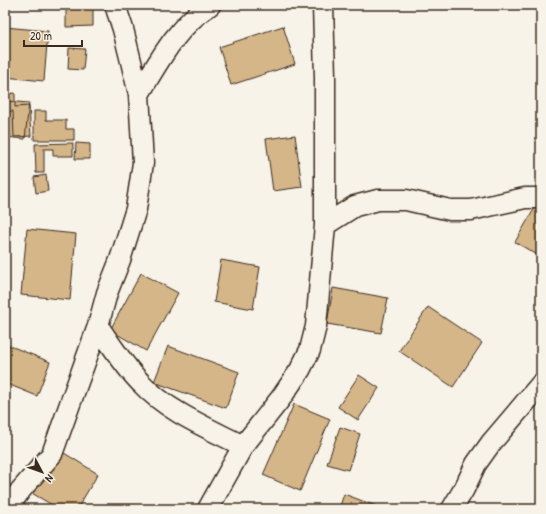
<svg xmlns="http://www.w3.org/2000/svg" width="546" height="514" viewBox="0 0 546 514" font-family="'Patrick Hand',sans-serif">
  <style>
    .building { fill: #d5b689; stroke: #3b2a1e }
    .lines { fill: none; stroke-linecap: round; stroke-linejoin: round }
    .street-casing { stroke: #3b2a1e; stroke-width: 23 }
    .street { stroke: #f7f3e8; stroke-width: 20 }
  </style>
  <rect width="100%" height="100%" fill="#f7f3e8"/>
  <filter id="ink" filterUnits="userSpaceOnUse"><feTurbulence type="fractalNoise" baseFrequency=".025" numOctaves="2"/><feDisplacementMap in="SourceGraphic" scale="8" xChannelSelector="R" yChannelSelector="G"/><feConvolveMatrix kernelMatrix="1 2 1 2 8 2 1 2 1" color-interpolation-filters="sRGB"/></filter>
  <g filter="url(#ink)">
    <path class="building" d="M 66,5 L 93,5 L 93,26 L 66,27 Z
      M 283,26 L 295,64 L 231,85 L 219,47 Z
      M 5,27 L 48,31 L 44,81 L 5,77 Z
      M 69,48 L 85,49 L 83,70 L 68,69 Z
      M 15,93 L 15,107 L 29,106 L 31,136 L 14,137 L 13,111 L 5,112 L 5,94 Z
      M 5,101 L 29,103 L 25,139 L 5,137 Z
      M 34,111 L 46,111 L 46,120 L 66,120 L 66,129 L 74,129 L 74,140 L 34,140 Z
      M 295,135 L 302,187 L 273,191 L 266,139 Z
      M 73,143 L 73,156 L 53,156 L 53,149 L 44,149 L 44,173 L 36,173 L 35,144 Z
      M 76,143 L 90,144 L 90,159 L 75,159 Z
      M 46,175 L 48,191 L 36,193 L 34,177 Z
      M 537,204 L 541,207 L 541,257 L 515,242 Z
      M 27,229 L 76,234 L 70,300 L 21,295 Z
      M 221,260 L 260,267 L 253,309 L 214,302 Z
      M 141,273 L 178,293 L 146,351 L 110,330 Z
      M 333,288 L 388,298 L 381,333 L 327,324 Z
      M 428,307 L 482,343 L 453,387 L 399,351 Z
      M 8,345 L 50,362 L 37,396 L 5,383 L 5,352 Z
      M 168,346 L 239,372 L 226,408 L 154,382 Z
      M 359,375 L 379,388 L 358,420 L 338,407 Z
      M 294,404 L 330,419 L 300,491 L 263,475 Z
      M 340,427 L 360,434 L 348,470 L 327,464 Z
      M 56,448 L 98,474 L 77,509 L 59,509 L 30,492 Z
      M 344,494 L 384,509 L 339,509 Z"/>
    <g class="lines">
      <g class="street-casing">
        <path id="street" d="M 139,94 C 159,61 177,26 210,5
          M 325,225 L 355,206 L 378,200 L 406,200 L 450,210 L 471,210 L 525,198 L 541,198
          M 98,326 C 112,346 124,366 141,383 C 168,412 208,428 243,446
          M 7,509 L 20,491 L 52,454 L 98,326 L 107,293 L 120,260 L 136,209 L 143,163 L 139,94 L 123,29 L 115,5
          M 208,509 L 243,446 L 281,398 L 300,370 L 310,350 L 316,326 L 325,225 L 325,77 L 323,5
          M 452,509 L 464,489 L 476,464 L 491,443 L 541,384"/>
      </g>
      <use href="#street" class="street"/>
    </g>
  </g>
  <rect width="546" height="514" fill="none" stroke="#f7f3e8" stroke-width="20"/>
  <rect x="10" y="10" width="526" height="494" fill="none" stroke="#3b2a1e" stroke-width="1.5" filter="url(#ink)"/>
  <g transform="translate(42 472) rotate(131)" stroke="#f7f3e8" stroke-width="3" paint-order="stroke">
  <path d="M0-3L7 15L0 10L-7 15Z" fill="#3b2a1e"/>
  <text y="-6" font-size="11" font-weight="bold" text-anchor="middle" fill="#3b2a1e">N</text>
  </g>
  <path d="M24 40v6h58v-6" fill="none" stroke="#3b2a1e" stroke-width="2"/>
  <text x="30" y="40" font-size="12" fill="#3b2a1e" stroke="#f7f3e8" stroke-width="3" paint-order="stroke">20 m</text>
</svg>
